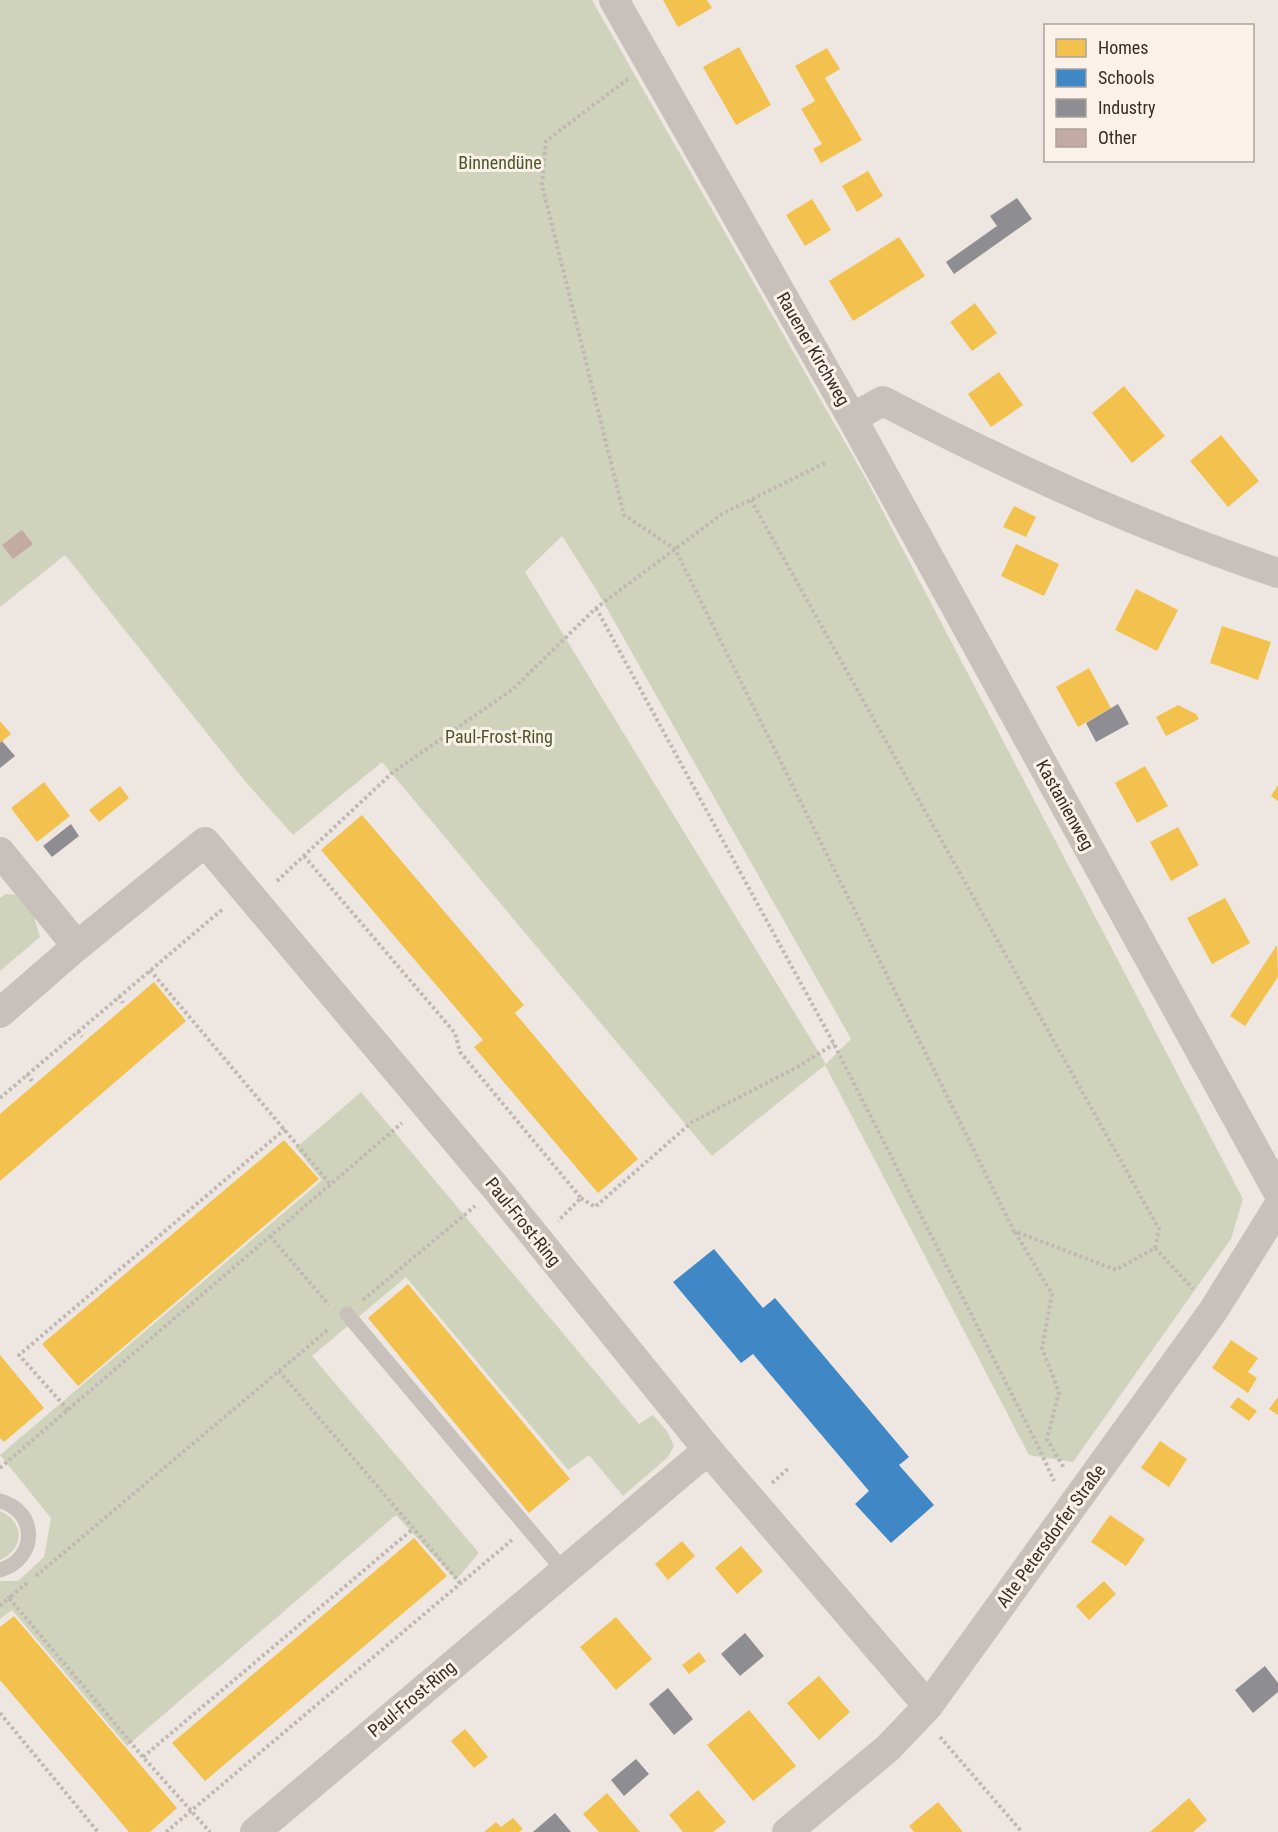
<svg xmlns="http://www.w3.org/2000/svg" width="1278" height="1832" viewBox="0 0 1278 1832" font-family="'Roboto Condensed',sans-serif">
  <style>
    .green { fill: #d0d3bb; fill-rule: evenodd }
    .homes { fill: #f2c14e }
    .schools { fill: #3f88c5 }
    .industry { fill: #8d8d92 }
    .building { fill: #c3aaa2 }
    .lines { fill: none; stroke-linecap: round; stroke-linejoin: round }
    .path { stroke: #c0b8b3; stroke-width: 4; stroke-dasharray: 3 3; stroke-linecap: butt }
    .lane { stroke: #c7c0bb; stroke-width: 15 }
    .street { stroke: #c7c0bb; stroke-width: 30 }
    .labels { text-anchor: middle; stroke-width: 6; stroke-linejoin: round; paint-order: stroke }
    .park-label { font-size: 18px; fill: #4a582b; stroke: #faf2e9 }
    .street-label { font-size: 18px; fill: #382d28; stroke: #faf2e9 }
  </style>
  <rect width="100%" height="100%" fill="#eee7e1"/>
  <path class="green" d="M 0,0 L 592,0 L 866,479 L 1243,1199 L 1231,1239 L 1073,1462 L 1029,1455 L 825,1065 L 712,1156 L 382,762 L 293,835 L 245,781 L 65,555 L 0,607 ZM 562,536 L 597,591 L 851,1039 L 826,1064 L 525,572 Z
    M 5,894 L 20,895 L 31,907 L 40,937 L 0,971 L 0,898 Z
    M 361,1092 L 639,1424 L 653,1415 L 667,1431 L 674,1446 L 668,1457 L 623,1496 L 589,1455 L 568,1470 L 406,1277 L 312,1356 L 479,1553 L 456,1580 L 396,1515 L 127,1746 L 12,1610 L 0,1619 L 0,1581 L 18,1581 L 44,1557 L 51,1518 L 0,1455 L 322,1180 L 296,1148 Z
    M 0,1511 C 25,1522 25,1549 0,1560 Z"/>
  <path class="homes" d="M 663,0 L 707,0 L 712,8 L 678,27 Z
    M 739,47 L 771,105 L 736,125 L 703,67 Z
    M 827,48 L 840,69 L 825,78 L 862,140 L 821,163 L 813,149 L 822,144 L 801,109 L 815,101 L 795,66 Z
    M 868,171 L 883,196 L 857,212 L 842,186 Z
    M 812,199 L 831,230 L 805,246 L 786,215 Z
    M 899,237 L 925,276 L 853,321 L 829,281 Z
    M 975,303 L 997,333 L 972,351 L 950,322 Z
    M 999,372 L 1023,405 L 991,427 L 968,394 Z
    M 1124,386 L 1165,436 L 1132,463 L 1092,413 Z
    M 1221,435 L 1259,481 L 1228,507 L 1190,461 Z
    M 1014,506 L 1036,517 L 1026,537 L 1003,527 Z
    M 1016,544 L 1059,564 L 1044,596 L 1001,576 Z
    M 1136,589 L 1178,610 L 1157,651 L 1115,630 Z
    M 1222,626 L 1271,642 L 1258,680 L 1210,663 Z
    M 1089,668 L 1111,708 L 1078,727 L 1056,687 Z
    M 1178,705 L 1196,714 L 1199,719 L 1166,736 L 1156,717 Z
    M 0,721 L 11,734 L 0,743 Z
    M 1145,766 L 1168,806 L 1137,823 L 1115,783 Z
    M 44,782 L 70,816 L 37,842 L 11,808 Z
    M 1278,785 L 1278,801 L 1271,796 Z
    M 120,786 L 129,798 L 99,822 L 89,810 Z
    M 362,815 L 524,1005 L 515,1013 L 638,1159 L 598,1193 L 474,1047 L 483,1040 L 321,850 Z
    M 1178,827 L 1199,865 L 1171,881 L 1150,842 Z
    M 1225,898 L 1250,943 L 1212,964 L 1187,918 Z
    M 1277,945 L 1278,977 L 1245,1026 L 1230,1016 Z
    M 154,982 L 186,1021 L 0,1181 L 0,1114 Z
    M 284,1140 L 319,1179 L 78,1386 L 42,1344 Z
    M 408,1284 L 570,1479 L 529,1513 L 368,1318 Z
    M 1231,1340 L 1258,1358 L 1248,1372 L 1257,1378 L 1248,1393 L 1212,1368 Z
    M 0,1355 L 44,1408 L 4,1442 L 0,1438 Z
    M 1238,1397 L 1257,1411 L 1249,1421 L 1230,1407 Z
    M 1278,1397 L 1278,1415 L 1269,1409 Z
    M 1160,1441 L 1187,1459 L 1169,1487 L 1141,1468 Z
    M 1110,1515 L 1145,1539 L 1126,1566 L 1091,1542 Z
    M 414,1538 L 447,1576 L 205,1781 L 172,1743 Z
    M 682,1541 L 695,1556 L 668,1580 L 655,1564 Z
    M 741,1546 L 763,1571 L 737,1594 L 715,1568 Z
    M 1104,1581 L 1116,1594 L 1089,1620 L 1076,1606 Z
    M 14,1616 L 177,1808 L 150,1832 L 129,1832 L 0,1680 L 0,1627 Z
    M 616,1617 L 652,1659 L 616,1690 L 580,1647 Z
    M 699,1652 L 706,1661 L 689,1674 L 682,1665 Z
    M 819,1676 L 850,1712 L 819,1740 L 787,1703 Z
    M 749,1710 L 796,1766 L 753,1801 L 707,1745 Z
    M 465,1729 L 488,1757 L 474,1768 L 451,1741 Z
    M 698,1790 L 726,1822 L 713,1832 L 683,1832 L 669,1815 Z
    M 607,1793 L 640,1832 L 599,1832 L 583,1814 Z
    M 1189,1798 L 1207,1820 L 1193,1832 L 1150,1832 Z
    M 938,1802 L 963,1832 L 914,1832 L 909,1826 Z
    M 513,1818 L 523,1829 L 519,1832 L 484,1832 L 496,1822 L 501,1827 Z"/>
  <path class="schools" d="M 714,1249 L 763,1308 L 775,1298 L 909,1457 L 899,1465 L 934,1505 L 891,1543 L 855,1504 L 869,1491 L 753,1354 L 741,1363 L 673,1282 Z"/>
  <path class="industry" d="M 1017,198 L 1032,219 L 954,274 L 946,262 L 997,226 L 990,216 Z
    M 1118,704 L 1129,724 L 1096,742 L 1086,723 Z
    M 2,741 L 15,756 L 0,768 L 0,743 Z
    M 71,824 L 79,836 L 52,857 L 43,846 Z
    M 745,1633 L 764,1656 L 740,1676 L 721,1654 Z
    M 1265,1666 L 1278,1683 L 1278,1692 L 1253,1713 L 1235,1690 Z
    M 668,1688 L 693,1719 L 674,1735 L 649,1704 Z
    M 636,1759 L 649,1774 L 624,1796 L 611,1780 Z
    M 555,1813 L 571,1832 L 533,1832 L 541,1825 Z"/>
  <path class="building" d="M 22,530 L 33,544 L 13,559 L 2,545 Z"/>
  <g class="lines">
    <path class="path" d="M 628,79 L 546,141 L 542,185 L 624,515 L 675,549 L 1014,1231 L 1116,1270 L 1155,1248 L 1159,1229 L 751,500
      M 596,608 L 834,1044 L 1038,1446 L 1054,1481
      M 304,856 L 455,1033 L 460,1052 L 581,1198 L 558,1221
      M 277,881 L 392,773 L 513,689 L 596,608 L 722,514 L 825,463
      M 150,970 L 330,1184
      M 119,996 L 123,1003
      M 78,1031 L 82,1037
      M 27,1074 L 32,1081
      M 0,1098 L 224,908
      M 581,1198 L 595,1207 L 692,1122 L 799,1066 L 834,1044
      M 1015,1232 L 1052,1294 L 1042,1348 L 1059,1392 L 1047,1439 L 1064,1468
      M 270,1236 L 329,1305
      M 1155,1248 L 1193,1289
      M 363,1300 L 475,1206
      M 279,1371 L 460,1583
      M 68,1410 L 19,1355 L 285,1129
      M 0,1468 L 402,1123
      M 772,1483 L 789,1468
      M 36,1576 L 330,1328
      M 27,1583 L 9,1598 L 143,1757 L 210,1832
      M 0,1606 L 9,1598 L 9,1596
      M 0,1713 L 98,1832
      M 940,1737 L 1022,1832
      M 143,1757 L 414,1528
      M 166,1832 L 512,1540"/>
    <path class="lane" d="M 347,1314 L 564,1571
      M 0,1501 C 38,1511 38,1559 0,1570"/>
    <path class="street" d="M 614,0 L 852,418 L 1278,1192
      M 852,418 L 883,401 C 1011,468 1141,527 1278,573
      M 0,852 L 77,946
      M 0,1013 L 77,946 L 205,842 L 496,1188 L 708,1450 L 928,1706
      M 255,1832 L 708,1450
      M 787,1832 L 888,1748 L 928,1706 L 1213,1311 L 1278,1207"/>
  </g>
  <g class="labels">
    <g class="park-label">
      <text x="500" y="169">Binnendüne</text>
      <text x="499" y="743">Paul-Frost-Ring</text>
    </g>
    <g class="street-label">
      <text transform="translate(813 349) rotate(60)" y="6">Rauener Kirchweg</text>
      <text transform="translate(1065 805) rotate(61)" y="6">Kastanienweg</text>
      <text transform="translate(523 1222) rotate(51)" y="6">Paul-Frost-Ring</text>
      <text transform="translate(1051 1536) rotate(-54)" y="6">Alte Petersdorfer Straße</text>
      <text transform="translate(412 1699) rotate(-40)" y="6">Paul-Frost-Ring</text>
    </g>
  </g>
  <rect x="1044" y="24" width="210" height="138" fill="#faf2e9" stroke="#aca39c" stroke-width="1.5"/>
  <rect x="1056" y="39" width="30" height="18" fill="#f2c14e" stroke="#aca39c" stroke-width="1.5"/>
  <text x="1098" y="54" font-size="18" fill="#382d28">Homes</text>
  <rect x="1056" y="69" width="30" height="18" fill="#3f88c5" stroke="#aca39c" stroke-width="1.5"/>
  <text x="1098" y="84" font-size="18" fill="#382d28">Schools</text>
  <rect x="1056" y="99" width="30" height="18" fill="#8d8d92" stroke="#aca39c" stroke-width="1.5"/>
  <text x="1098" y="114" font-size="18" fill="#382d28">Industry</text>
  <rect x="1056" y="129" width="30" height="18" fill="#c3aaa2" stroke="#aca39c" stroke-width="1.5"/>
  <text x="1098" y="144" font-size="18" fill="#382d28">Other</text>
</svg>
